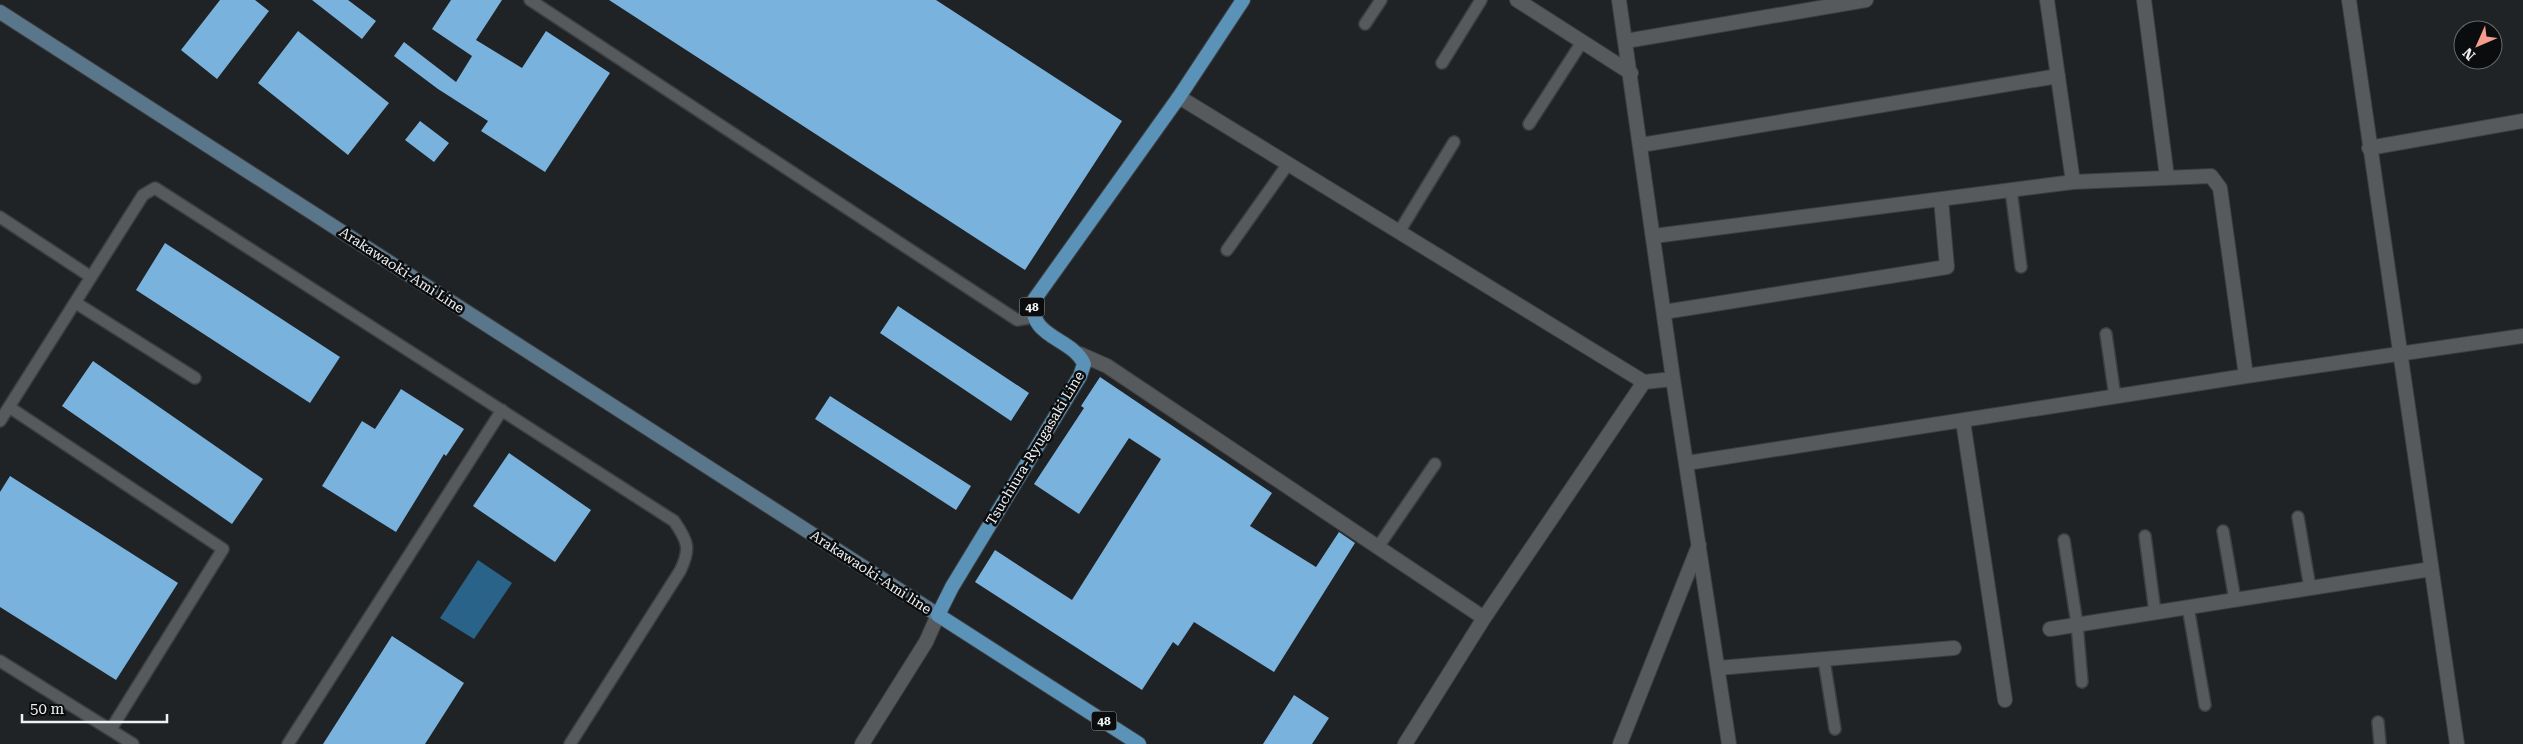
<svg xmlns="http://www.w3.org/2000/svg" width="2523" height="744" viewBox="0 0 2523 744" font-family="'Roboto Serif',serif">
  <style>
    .water { fill: #2a6389 }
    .building { fill: #79b3dd }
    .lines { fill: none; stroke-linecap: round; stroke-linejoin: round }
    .service-casing { stroke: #3c3e40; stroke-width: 14 }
    .minor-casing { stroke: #3c3e40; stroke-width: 16 }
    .tertiary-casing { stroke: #3c3e40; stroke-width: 16 }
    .secondary-casing { stroke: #3c3e40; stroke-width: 16 }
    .primary-casing { stroke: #3c3e40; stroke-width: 16 }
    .service { stroke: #575a5c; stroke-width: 11 }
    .minor { stroke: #575a5c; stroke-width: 14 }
    .tertiary { stroke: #575a5c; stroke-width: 14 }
    .secondary { stroke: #59768a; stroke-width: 14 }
    .primary { stroke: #5b92b7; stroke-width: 14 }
    .labels { text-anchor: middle; stroke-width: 5; stroke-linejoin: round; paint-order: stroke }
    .shield { fill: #0b0c0d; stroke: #aaacad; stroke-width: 1 }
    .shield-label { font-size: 12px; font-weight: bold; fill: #eef0f1 }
    .street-label { font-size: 14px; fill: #eef0f1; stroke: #0b0c0d }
  </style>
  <rect width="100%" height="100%" fill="#202325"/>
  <path class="water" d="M 478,560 L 512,583 L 474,639 L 440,618 Z"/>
  <path class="building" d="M 220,0 L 255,0 L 269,11 L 217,79 L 181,50 Z
    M 312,0 L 348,0 L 376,21 L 362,39 Z
    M 451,0 L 502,0 L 476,40 L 522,68 L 546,31 L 610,73 L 545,172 L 481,131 L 488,121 L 438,89 L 394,56 L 404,42 L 456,82 L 472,56 L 432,29 Z
    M 609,0 L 936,0 L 1122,121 L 1025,270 Z
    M 298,31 L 389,103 L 348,155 L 258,83 Z
    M 420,121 L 449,143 L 434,162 L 405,140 Z
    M 165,243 L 340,357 L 310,403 L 136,290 Z
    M 898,306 L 1029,393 L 1011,421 L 880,333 Z
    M 93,361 L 263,479 L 232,524 L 62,406 Z
    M 1100,377 L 1272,493 L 1250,526 L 1316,567 L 1339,532 L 1355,543 L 1274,672 L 1194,622 L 1178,646 L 1173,642 L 1142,690 L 975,582 L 995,550 L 1072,600 L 1161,459 L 1129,438 L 1079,514 L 1034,484 L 1084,408 L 1081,406 Z
    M 401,389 L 464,429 L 446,456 L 444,454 L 396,532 L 322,486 L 362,421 L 375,429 Z
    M 830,396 L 971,486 L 956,510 L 815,419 Z
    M 509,453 L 591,510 L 555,562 L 473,506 Z
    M 10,476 L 178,583 L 116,680 L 0,607 L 0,492 Z
    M 392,636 L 464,683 L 425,744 L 323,744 Z
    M 1294,695 L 1329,718 L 1312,744 L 1263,744 Z"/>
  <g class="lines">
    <g class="service-casing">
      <path id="service" d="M 530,0 L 1017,320 L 1034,317
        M 1365,24 L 1381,0
        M 1442,63 L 1481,0
        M 1529,124 L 1582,42
        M 2011,190 L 2021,267
        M 0,217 L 91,277
        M 1399,232 L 1454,142
        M 1227,250 L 1288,164
        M 76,303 L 195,378
        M 2106,334 L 2115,397
        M 9,407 L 223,549 L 111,729
        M 0,421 L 143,195 L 155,188 L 674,521 C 688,541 691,549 680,571 L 570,744
        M 2298,517 L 2310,588
        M 2223,531 L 2235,600
        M 2145,536 L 2155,612
        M 2064,540 L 2077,624 L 2082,682
        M 1378,547 L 1435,464
        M 2188,607 L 2205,705
        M 1824,660 L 1835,729
        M 0,661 L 133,744
        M 2378,722 L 2380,744
        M 288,744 L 502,410"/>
    </g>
    <g class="minor-casing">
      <path id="minor" d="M 1517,0 L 1631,73
        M 1619,0 L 1673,379 L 1729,744
        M 2047,0 L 2073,182
        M 2144,0 L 2167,177
        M 2349,0 L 2457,744
        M 1626,41 L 1866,0
        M 1179,97 L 1644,382 L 1673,379
        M 1641,145 L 2058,76
        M 2369,148 L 2523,121
        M 1654,236 L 2073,182 L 2211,176 L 2220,188 L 2246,376
        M 1664,312 L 1947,267 L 1941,199
        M 1080,354 L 1107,366 L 1484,618
        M 1963,421 L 2005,700
        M 1687,463 L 2246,376 L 2523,336
        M 2050,629 L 2431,569
        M 1718,668 L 1954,648
        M 1405,744 L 1484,618 L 1644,382
        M 1620,744 L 1699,545"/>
    </g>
    <g class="tertiary-casing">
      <path id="tertiary" d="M 862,744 L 926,642 L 938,615"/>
    </g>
    <g class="secondary-casing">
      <path id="secondary" d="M 0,12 L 938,615"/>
    </g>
    <g class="primary-casing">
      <path id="primary" d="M 1139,744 L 938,615 L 952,587 L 1080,376 L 1084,364 C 1072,337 1027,338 1034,300 L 1179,97 L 1243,0"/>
    </g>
    <use href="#service" class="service"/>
    <use href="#minor" class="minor"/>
    <use href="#tertiary" class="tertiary"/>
    <use href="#secondary" class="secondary"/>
    <use href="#primary" class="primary"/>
  </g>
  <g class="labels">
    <g class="shield">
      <rect x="1019.5" y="297.5" width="25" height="19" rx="4"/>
      <rect x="1091.5" y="711.5" width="25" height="19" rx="4"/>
    </g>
    <g class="shield-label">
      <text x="1032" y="311">48</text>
      <text x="1104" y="725">48</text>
    </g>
    <g class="street-label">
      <text transform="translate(402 270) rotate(33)" y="5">Arakawaoki-Ami Line</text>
      <text transform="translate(1035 448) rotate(-59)" y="5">Tsuchiura-Ryugasaki Line</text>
      <text transform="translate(871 572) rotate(33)" y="5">Arakawaoki-Ami line</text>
    </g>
  </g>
  <g transform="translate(2478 45) rotate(225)"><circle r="24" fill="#0b0c0d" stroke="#666768"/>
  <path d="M0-4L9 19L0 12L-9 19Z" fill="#f49d8d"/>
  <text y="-8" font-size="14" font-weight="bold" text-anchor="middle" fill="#eef0f1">N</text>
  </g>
  <path d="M22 714v8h145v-8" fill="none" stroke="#eef0f1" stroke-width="2.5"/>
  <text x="30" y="714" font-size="15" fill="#eef0f1" stroke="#0b0c0d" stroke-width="4" paint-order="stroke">50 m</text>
</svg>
